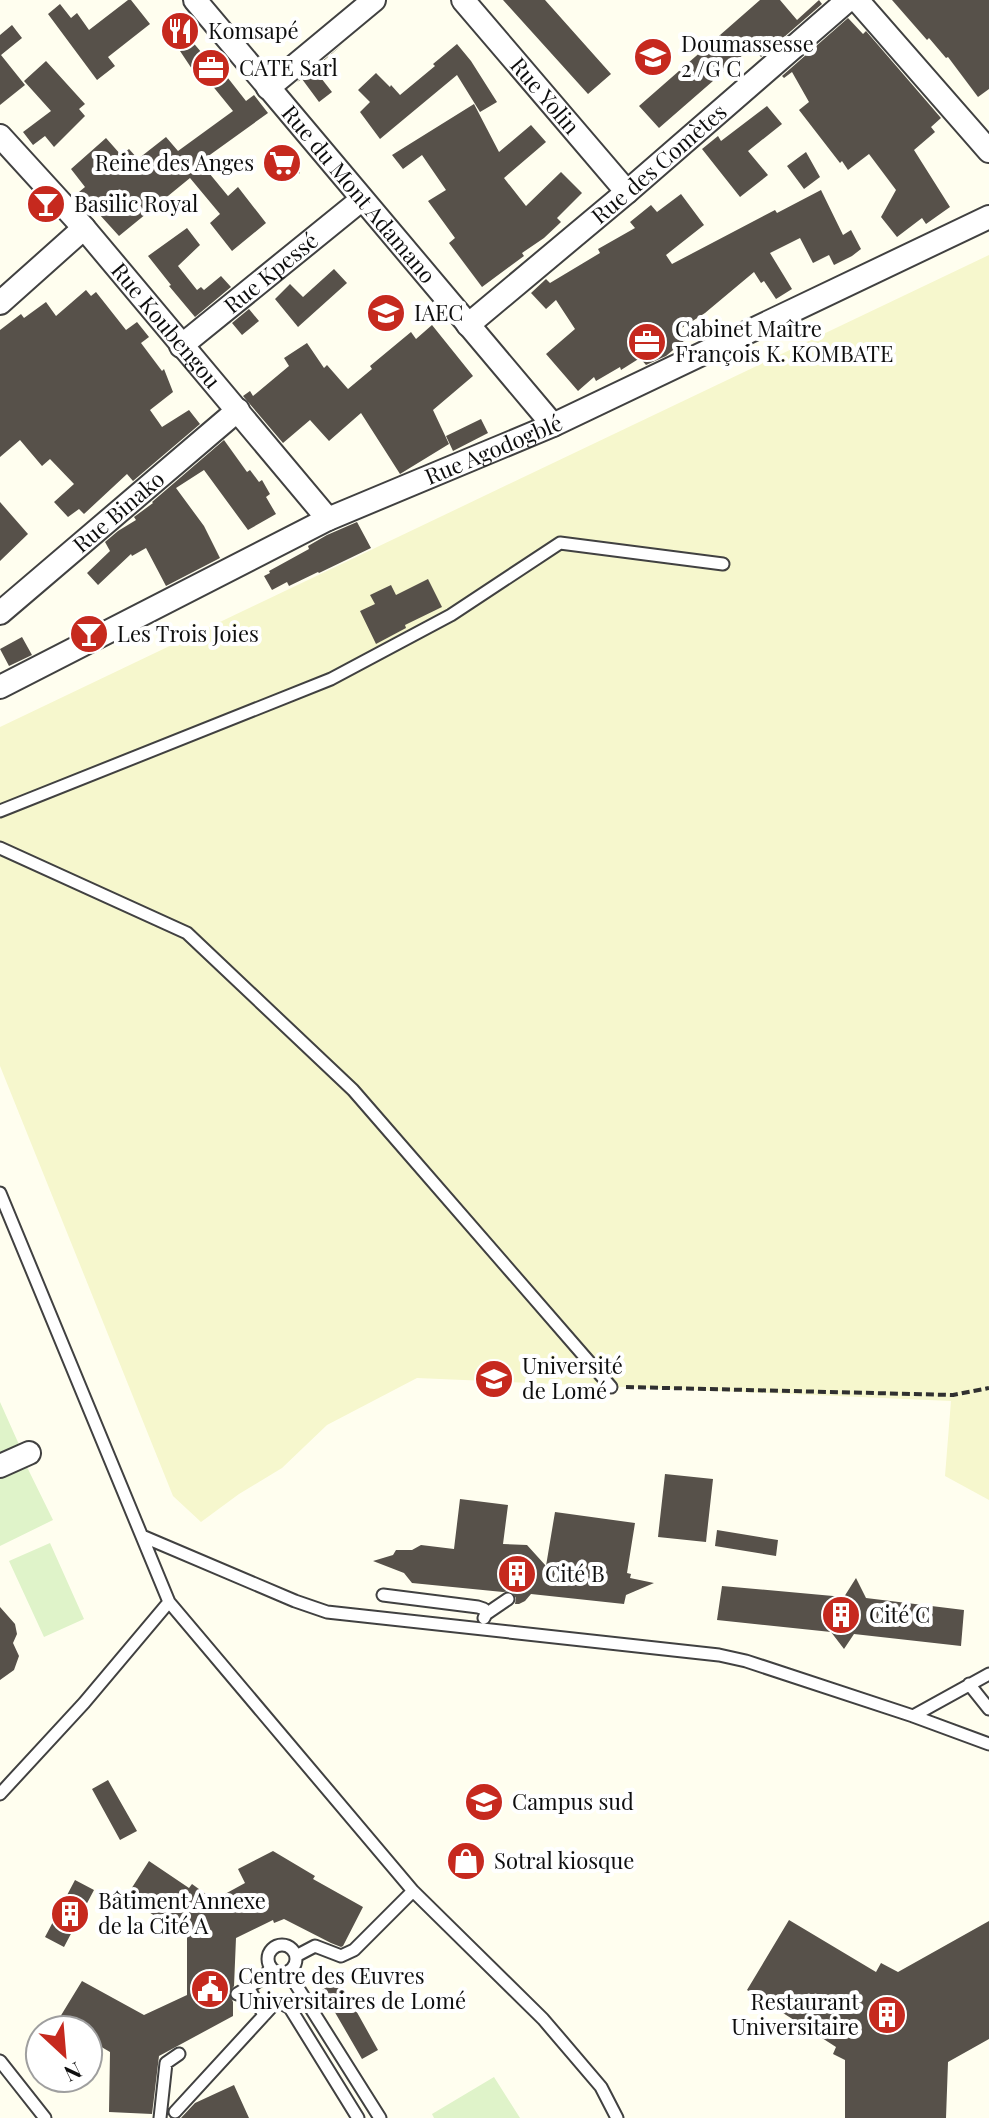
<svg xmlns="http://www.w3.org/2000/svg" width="989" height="2118" viewBox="0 0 989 2118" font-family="'Playfair Display',serif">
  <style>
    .farmland { fill: #f6f7cd }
    .pitch { fill: #dff3c9 }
    .building { fill: #57514a }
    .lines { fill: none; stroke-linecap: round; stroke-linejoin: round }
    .lane-casing { stroke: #414141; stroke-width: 15 }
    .street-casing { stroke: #414141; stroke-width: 26 }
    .path { stroke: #303030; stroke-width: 4; stroke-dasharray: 8 4; stroke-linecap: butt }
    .lane { stroke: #fff; stroke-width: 11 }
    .street { stroke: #fff; stroke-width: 22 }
    .labels { text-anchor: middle; stroke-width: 8; stroke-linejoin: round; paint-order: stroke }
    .poi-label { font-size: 22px; fill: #0e0e0e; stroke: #fff; text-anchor: start }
    .street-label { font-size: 22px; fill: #0e0e0e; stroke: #fff }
  </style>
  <rect width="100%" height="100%" fill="#fffeef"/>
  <path class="farmland" d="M 989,255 L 989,1500 L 945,1476 L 951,1401 L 417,1378 L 327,1425 L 282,1468 L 239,1494 L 201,1522 L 173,1496 L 0,1066 L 0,727 Z"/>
  <path class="pitch" d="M 0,1402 L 21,1449 L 0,1458 Z
    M 26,1465 L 53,1520 L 0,1546 L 0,1478 Z
    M 50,1543 L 84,1619 L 44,1637 L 9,1561 Z
    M 494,2077 L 520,2118 L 434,2118 L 432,2114 Z"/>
  <path class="building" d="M 128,0 L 131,0 L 150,24 L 108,57 L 115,66 L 97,80 L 48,14 L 60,4 L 71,18 L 77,13 L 89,30 Z
    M 503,0 L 545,0 L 611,74 L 588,94 Z
    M 760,0 L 780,0 L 797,20 L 819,0 L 822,4 L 761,57 L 752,47 L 659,128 L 639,106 Z
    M 892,0 L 989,0 L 989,89 L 978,97 L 948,57 L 946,58 L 929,38 L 927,40 Z
    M 848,18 L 863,34 L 866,31 L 941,118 L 931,127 L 935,132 L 914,150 L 950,207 L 926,224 L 922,218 L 897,237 L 881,217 L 896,190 L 869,154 L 848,170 L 842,161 L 840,163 L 799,110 L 809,102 L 792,72 L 784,78 L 782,76 Z
    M 174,20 L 207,59 L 192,69 L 164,27 Z
    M 12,25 L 22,38 L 1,55 L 25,85 L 0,105 L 0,35 Z
    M 343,44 L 314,69 L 332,92 L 319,102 L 302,79 L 297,82 Z
    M 457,44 L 471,61 L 497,102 L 480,112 L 457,75 L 380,139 L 360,112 L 370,102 L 358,90 L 376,73 L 390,87 L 391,85 L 400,95 L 435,66 L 433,64 Z
    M 46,61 L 85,104 L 79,109 L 85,116 L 54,147 L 45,136 L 33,145 L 23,132 L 51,111 L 24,81 Z
    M 224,73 L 246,101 L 254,95 L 268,113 L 200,162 L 228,196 L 238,187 L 266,223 L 232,251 L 210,223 L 220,214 L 190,178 L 119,236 L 79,192 L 85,187 L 71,169 L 106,138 L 121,155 L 129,149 L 138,159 L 166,137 L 178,151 L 233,111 L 211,84 Z
    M 474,104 L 499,152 L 531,125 L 546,142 L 504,178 L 526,206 L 561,172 L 582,193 L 557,218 L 561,222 L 544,238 L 522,253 L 524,256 L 482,287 L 449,243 L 455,238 L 428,201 L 446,190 L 422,155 L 403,169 L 392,155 Z
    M 767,106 L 782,124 L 748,151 L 768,175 L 740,197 L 702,149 L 718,136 L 721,141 Z
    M 290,152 L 300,173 L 284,181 L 274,160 Z
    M 806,152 L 820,177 L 804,189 L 787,166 Z
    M 821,190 L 843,235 L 851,230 L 861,249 L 852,256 L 834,265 L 829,255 L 813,263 L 800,238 L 770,253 L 792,289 L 776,299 L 764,281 L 761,283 L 754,272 L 705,313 L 677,331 L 685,340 L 666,356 L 646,365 L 640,358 L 621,370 L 620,367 L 596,381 L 594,377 L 578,391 L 546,354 L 575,329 L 556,300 L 546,309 L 531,293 L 546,279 L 550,283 L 600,253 L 598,249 L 635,228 L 630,222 L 651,205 L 657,212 L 681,194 L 704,225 L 666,255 L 672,264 L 775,210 L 777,213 Z
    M 187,228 L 200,245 L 178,266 L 197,290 L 201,287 L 204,290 L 221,276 L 231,287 L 195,317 L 169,286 L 171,285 L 148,256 Z
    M 334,269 L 347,283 L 298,327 L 275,299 L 290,284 L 303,297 Z
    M 86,290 L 91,296 L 96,292 L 126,330 L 137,322 L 149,337 L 141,343 L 162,371 L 164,369 L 173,392 L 150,410 L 162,427 L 189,410 L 200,424 L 133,481 L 127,474 L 84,514 L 79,509 L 68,517 L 54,502 L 74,484 L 50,459 L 42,466 L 20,440 L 0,457 L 0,330 L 21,314 L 24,318 L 46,302 L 56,316 Z
    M 249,309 L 259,321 L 242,335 L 232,323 Z
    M 432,325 L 473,376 L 433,410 L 449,444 L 400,474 L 361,413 L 329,441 L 310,420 L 283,443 L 243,396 L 250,391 L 253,396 L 289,366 L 284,358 L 307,343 L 324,368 L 327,365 L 348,389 L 372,369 L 370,366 L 411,332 L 416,339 Z
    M 481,419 L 488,433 L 453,451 L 446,436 Z
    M 224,440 L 247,472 L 250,470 L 259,482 L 262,480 L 270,494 L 266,497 L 276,514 L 248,530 L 204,470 L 176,488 L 204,526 L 220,558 L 166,586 L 146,548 L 132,556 L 131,554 L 98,585 L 87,573 L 110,551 L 105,542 L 118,531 L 136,520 L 134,517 L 153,503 L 152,502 Z
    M 0,502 L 28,534 L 0,561 Z
    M 357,522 L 371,548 L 319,573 L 318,572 L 289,586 L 287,582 L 272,590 L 264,576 L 270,573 L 269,571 L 309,549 L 308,546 L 327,535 Z
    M 428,579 L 442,607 L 405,625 L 406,628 L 376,644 L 360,611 L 375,604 L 370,595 L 391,585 L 396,595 Z
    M 22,637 L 32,655 L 9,666 L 0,649 Z
    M 665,1474 L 713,1479 L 706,1542 L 658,1537 Z
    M 460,1499 L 508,1505 L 503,1544 L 527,1545 L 546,1566 L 555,1512 L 635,1523 L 627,1573 L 631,1574 L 630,1578 L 654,1583 L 626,1595 L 624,1604 L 531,1594 L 525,1601 L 519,1604 L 515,1604 L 516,1598 L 511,1591 L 503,1592 L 412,1583 L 404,1573 L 373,1561 L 393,1555 L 396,1550 L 412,1550 L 421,1545 L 454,1549 Z
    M 717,1530 L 778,1540 L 776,1556 L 715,1546 Z
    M 856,1578 L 866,1598 L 964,1610 L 961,1646 L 854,1634 L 844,1649 L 831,1632 L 717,1620 L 722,1586 L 844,1597 Z
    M 0,1607 L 15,1624 L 17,1634 L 13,1643 L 19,1656 L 14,1670 L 0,1680 Z
    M 108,1780 L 137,1831 L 120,1840 L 92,1789 Z
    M 273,1851 L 315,1876 L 313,1879 L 363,1907 L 343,1946 L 341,1947 L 331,1943 L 284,1919 L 274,1923 L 273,1920 L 236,1938 L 234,1986 L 229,1993 L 233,2002 L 233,2016 L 159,2056 L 152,2114 L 109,2112 L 110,2052 L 93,2042 L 96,2037 L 88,2032 L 88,2030 L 84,2030 L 60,2017 L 82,1981 L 144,2015 L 187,1995 L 187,1937 L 126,1897 L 149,1861 L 189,1888 L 192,1884 L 214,1900 L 245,1883 L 238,1869 Z
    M 75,1880 L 94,1890 L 64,1947 L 45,1937 Z
    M 789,1920 L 876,1972 L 881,1963 L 898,1972 L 989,1921 L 989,2039 L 948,2062 L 946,2118 L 845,2118 L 845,2060 L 833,2054 L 836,2047 L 747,1990 Z
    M 339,1980 L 378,2050 L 362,2059 L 322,1990 Z
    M 234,2085 L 249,2118 L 181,2118 L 195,2103 Z"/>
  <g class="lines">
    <g class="lane-casing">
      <path id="lane" d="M 0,811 L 331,679 L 451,615 L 560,543 L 723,564
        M 0,848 L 187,933 L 353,1090 L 611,1387
        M 0,1193 L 169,1602 L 413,1891 L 543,2019 L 601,2087 L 617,2118
        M 142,1536 L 295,1601 L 327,1612 L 719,1655 L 746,1661 L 913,1716 L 989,1744
        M 383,1595 L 478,1607 L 484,1609 L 486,1614
        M 484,1618 L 486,1614 L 508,1599
        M 969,1684 L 989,1709
        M 913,1716 L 989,1674
        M 0,1794 L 84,1703 L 169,1602
        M268 1959a14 14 0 1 1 28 0a14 14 0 1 1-28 0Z
        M 296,1956 L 315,1946 L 341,1956 L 354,1950 L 413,1891
        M 288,1972 L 380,2118
        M 248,1987 L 264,2015
        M 237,1994 L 265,1977 L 270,1968
        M 0,2061 L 45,2118
        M 175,2112 L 277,2001 L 290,2008 L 358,2118
        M 160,2118 L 166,2063 L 179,2054"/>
    </g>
    <g class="street-casing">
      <g id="street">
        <path id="s1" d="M 195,0 L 553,425"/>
        <path id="s2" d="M 463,0 L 627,192"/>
        <path d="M 857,0 L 989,151"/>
        <path d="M 268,88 L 374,0"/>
        <path id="s3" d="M 0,136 L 84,228 L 328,519"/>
        <path d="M 0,303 L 84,228"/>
        <path id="s4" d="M 468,325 L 627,192 L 848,0"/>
        <path id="s5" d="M 181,346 L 361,200"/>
        <path id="s6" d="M 0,613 L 238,410"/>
        <path id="s7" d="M 0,687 L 328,519 L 553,425 L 989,217"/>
        <path d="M 0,1466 L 29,1453"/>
      </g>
    </g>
    <path class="path" d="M 626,1387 L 953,1395 L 989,1388"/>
    <use href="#lane" class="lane"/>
    <use href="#street" class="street"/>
  </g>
  <defs>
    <g id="restaurant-disc" transform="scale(2)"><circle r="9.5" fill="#c6291e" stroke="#fff"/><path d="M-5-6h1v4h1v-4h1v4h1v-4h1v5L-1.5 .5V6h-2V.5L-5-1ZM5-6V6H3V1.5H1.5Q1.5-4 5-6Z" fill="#fff"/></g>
    <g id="school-disc" transform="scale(2)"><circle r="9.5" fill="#c6291e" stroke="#fff"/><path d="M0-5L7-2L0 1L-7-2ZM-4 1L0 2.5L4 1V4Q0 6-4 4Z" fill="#fff"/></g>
    <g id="office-disc" transform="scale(2)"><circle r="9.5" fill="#c6291e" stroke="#fff"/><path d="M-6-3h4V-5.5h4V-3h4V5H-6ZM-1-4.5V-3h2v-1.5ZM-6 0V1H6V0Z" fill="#fff"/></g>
    <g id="supermarket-disc" transform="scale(2)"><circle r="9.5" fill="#c6291e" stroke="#fff"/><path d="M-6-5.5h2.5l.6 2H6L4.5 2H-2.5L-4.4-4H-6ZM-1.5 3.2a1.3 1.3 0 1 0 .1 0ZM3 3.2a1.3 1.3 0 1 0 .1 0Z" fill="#fff"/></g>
    <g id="bar-disc" transform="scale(2)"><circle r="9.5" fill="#c6291e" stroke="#fff"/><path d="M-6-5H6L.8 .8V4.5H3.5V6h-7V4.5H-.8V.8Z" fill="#fff"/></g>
    <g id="university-disc" transform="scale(2)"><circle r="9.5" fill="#c6291e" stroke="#fff"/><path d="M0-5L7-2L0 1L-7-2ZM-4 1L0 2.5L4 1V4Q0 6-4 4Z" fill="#fff"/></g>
    <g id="building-disc" transform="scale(2)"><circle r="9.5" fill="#c6291e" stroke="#fff"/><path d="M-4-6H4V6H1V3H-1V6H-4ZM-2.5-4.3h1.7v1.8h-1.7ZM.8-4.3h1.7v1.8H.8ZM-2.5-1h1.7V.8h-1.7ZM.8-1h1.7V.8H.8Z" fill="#fff"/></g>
    <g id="shop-disc" transform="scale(2)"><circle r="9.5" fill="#c6291e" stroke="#fff"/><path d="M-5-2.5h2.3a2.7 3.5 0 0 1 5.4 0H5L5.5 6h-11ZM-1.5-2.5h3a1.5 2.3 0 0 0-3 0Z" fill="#fff"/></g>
    <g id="civic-disc" transform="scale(2)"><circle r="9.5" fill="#c6291e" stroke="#fff"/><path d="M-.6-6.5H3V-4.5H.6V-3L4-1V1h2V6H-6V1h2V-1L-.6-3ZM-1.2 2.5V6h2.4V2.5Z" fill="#fff"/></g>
  </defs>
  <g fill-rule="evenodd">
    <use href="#restaurant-disc" x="180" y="31"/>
    <use href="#school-disc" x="653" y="57"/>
    <use href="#office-disc" x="211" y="68"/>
    <use href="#supermarket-disc" x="282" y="163"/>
    <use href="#bar-disc" x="46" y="204"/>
    <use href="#university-disc" x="386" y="313"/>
    <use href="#office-disc" x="647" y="342"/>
    <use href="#bar-disc" x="89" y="634"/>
    <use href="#university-disc" x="494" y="1379"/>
    <use href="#building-disc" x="517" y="1574"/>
    <use href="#building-disc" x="841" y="1615"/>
    <use href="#university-disc" x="484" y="1802"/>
    <use href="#shop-disc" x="466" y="1861"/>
    <use href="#building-disc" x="70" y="1914"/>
    <use href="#civic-disc" x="210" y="1989"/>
    <use href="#building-disc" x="887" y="2015"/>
  </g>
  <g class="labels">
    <g class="poi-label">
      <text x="208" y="39">Komsapé</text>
      <text x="681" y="52">Doumassesse<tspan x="681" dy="25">2 /G C</tspan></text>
      <text x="239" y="76">CATE Sarl</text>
      <text x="254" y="171" text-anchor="end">Reine des Anges</text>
      <text x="74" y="212">Basilic Royal</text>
      <text x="414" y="321">IAEC</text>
      <text x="675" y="337">Cabinet Maître<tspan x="675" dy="25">François K. KOMBATE</tspan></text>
      <text x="117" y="642">Les Trois Joies</text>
      <text x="522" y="1374">Université<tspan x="522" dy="25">de Lomé</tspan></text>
      <text x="545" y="1582">Cité B</text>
      <text x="869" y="1623">Cité C</text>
      <text x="512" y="1810">Campus sud</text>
      <text x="494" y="1869">Sotral kiosque</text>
      <text x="98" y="1909">Bâtiment Annexe<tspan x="98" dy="25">de la Cité A</tspan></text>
      <text x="238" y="1984">Centre des Œuvres<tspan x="238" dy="25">Universitaires de Lomé</tspan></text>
      <text x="859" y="2010" text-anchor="end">Restaurant<tspan x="859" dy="25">Universitaire</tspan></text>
    </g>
    <g class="street-label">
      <text dy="8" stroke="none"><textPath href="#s2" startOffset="126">Rue Yolin</textPath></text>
      <text dy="8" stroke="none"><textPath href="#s4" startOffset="250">Rue des Comètes</textPath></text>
      <text dy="8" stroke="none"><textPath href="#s1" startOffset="254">Rue du Mont Adamano</textPath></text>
      <text dy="8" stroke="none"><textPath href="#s5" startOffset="116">Rue Kpessé</textPath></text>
      <text dy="8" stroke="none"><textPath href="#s3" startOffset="252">Rue Koubengou</textPath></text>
      <text dy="8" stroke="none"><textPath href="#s7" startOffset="548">Rue Agodogblé</textPath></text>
      <text dy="8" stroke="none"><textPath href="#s6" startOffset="156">Rue Binako</textPath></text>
    </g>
  </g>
  <g transform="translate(64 2054) rotate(154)"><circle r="38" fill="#ffffff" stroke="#9f9f9f" stroke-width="2"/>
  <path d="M0-6L14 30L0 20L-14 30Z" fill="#c6291e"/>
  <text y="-12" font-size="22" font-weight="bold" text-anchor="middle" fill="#0e0e0e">N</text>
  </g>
</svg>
